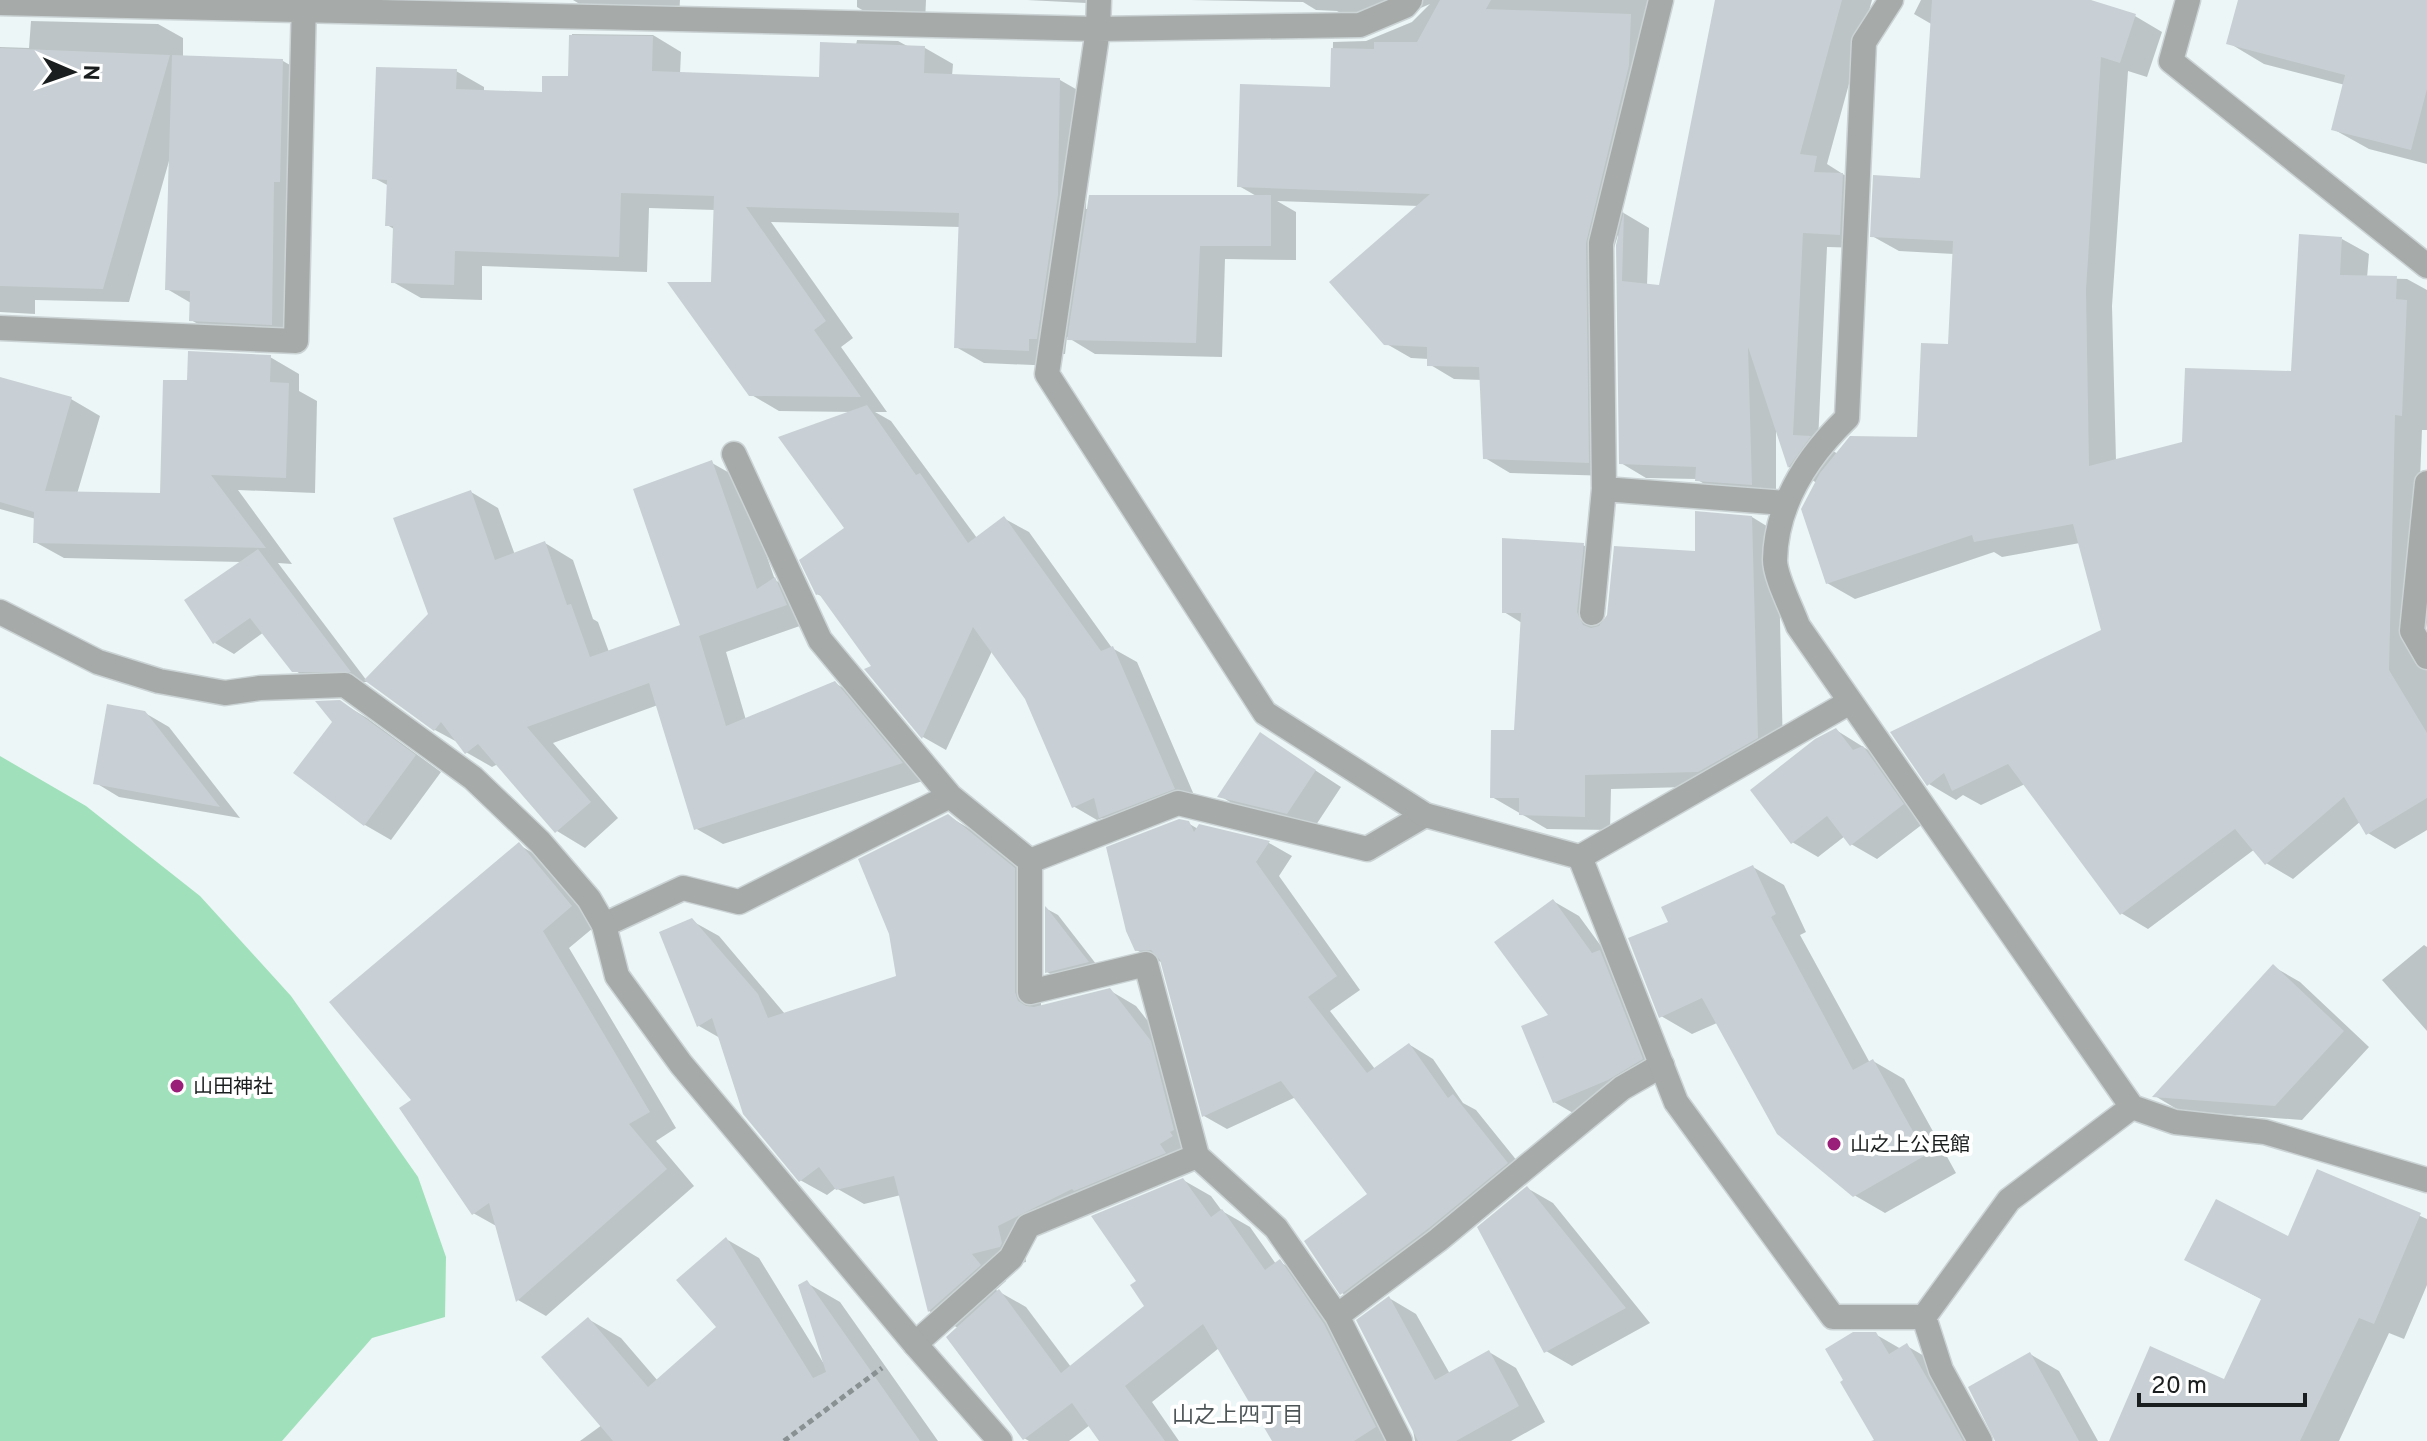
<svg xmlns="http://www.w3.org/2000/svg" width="2427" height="1441" viewBox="0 0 2427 1441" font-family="Overpass,'Noto Sans JP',sans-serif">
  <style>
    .green { fill: #a0e1bb }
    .shadow { fill: #0003 }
    .building { fill: #c9d0d5 }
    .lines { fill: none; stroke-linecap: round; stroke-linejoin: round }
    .service-casing { stroke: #cbd3d4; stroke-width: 27 }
    .minor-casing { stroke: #cbd3d4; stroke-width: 27 }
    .path { stroke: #8a9192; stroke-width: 5; stroke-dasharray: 6 4; stroke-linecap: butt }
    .service { stroke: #a6aaa9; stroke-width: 24 }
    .minor { stroke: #a6aaa9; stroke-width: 24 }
    .poi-dot { fill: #991f78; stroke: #fff; stroke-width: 3 }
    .labels { text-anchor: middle; stroke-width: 8; stroke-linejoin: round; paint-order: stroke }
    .poi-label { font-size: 20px; fill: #1b1e1e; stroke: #fff; text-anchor: start }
    .neighbourhood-label { font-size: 22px; fill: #4e5557; stroke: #fff }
  </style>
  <rect width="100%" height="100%" fill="#ecf6f7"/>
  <path class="green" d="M 0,756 L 86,806 L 200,896 L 291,996 L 418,1177 L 446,1257 L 445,1317 L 372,1338 L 282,1441 L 0,1441 Z"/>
  <path class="shadow" d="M 573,0 L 680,0 L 679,17 L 598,15 Z
    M 857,0 L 926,0 L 925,23 L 883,22 L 857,7 Z
    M 1027,0 L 1086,0 L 1086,3 Z
    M 1190,0 L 1657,0 L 1654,80 L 1622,212 L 1649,228 L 1647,286 L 1661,287 L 1717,0 L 1872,0 L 1827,164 L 1868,190 L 1865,248 L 1827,247 L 1818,442 L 1838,454 L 1918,439 L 1950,346 L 1954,254 L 1899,251 L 1872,236 L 1922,180 L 1933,25 L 1914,14 L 1921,0 L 2089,0 L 2135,16 L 2162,32 L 2147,77 L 2128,71 L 2112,306 L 2116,461 L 2184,443 L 2293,373 L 2342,239 L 2369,254 L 2367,278 L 2407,279 L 2427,290 L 2427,430 L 2422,430 L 2417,553 L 2427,559 L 2427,622 L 2424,647 L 2427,654 L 2427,830 L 2395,849 L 2368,833 L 2361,821 L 2293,879 L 2266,863 L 2255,849 L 2148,929 L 2121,913 L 2025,784 L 1981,805 L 1963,795 L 1956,800 L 1929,784 L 2103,631 L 2080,543 L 2002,557 L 1994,552 L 1855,599 L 1827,583 L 1817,483 L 1789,467 L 1776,425 L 1776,499 L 1723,495 L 1696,479 L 1646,478 L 1621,463 L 1618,235 L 1611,258 L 1613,476 L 1510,473 L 1485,458 L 1482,380 L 1454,379 L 1429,364 L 1429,359 L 1411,358 L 1385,343 L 1419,206 L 1277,201 L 1296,212 L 1296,260 L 1225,259 L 1222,357 L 1095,354 L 1067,337 L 1065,354 L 1057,354 L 1056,366 L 984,363 L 956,347 L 960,227 L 771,222 L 853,338 L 841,347 L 887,412 L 875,412 L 891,421 L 977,538 L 1005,519 L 1029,532 L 1112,648 L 1137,662 L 1197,802 L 1125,830 L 1103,818 L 1097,820 L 1073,806 L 1026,698 L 992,651 L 946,750 L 923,737 L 867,670 L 874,667 L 823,597 L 817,594 L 847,529 L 853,412 L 779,411 L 750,394 L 713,284 L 715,210 L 649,208 L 647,272 L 482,266 L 482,300 L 421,298 L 393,282 L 394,229 L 387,225 L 389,186 L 374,178 L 456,71 L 484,87 L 484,92 L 544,94 L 570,78 L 572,34 L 653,35 L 681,52 L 680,74 L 821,79 L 856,45 L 857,40 L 898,41 L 909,47 L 925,48 L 953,64 L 952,76 L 1060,80 L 1088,96 L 1086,209 L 1089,209 L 1258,197 L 1239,186 L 1332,89 L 1333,42 L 1366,41 L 1412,22 L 1430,4 L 1383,24 L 1360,24 L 1337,11 L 1316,10 L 1303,2 Z
    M 2241,0 L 2427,0 L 2427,164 L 2369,149 L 2333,129 L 2345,85 L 2264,64 L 2229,43 Z
    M 31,21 L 158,24 L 183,38 L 183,58 L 283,61 L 309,76 L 297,339 L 217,335 L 191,320 L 191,303 L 167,289 L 169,161 L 129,302 L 35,300 L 35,314 L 0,312 L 0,47 L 29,48 Z
    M 270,357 L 299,374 L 299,391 L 317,401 L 315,493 L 238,490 L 292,564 L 278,563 L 367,681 L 430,614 L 471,492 L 498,508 L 515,555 L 545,543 L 573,560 L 593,619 L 598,622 L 609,652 L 682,626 L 712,463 L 740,479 L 775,580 L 802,596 L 814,621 L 726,652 L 746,720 L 835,683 L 863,700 L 929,779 L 723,844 L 695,828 L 658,705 L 553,743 L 618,818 L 585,848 L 557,831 L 498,764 L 492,767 L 464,751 L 459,743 L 435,730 L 369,682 L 314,682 L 294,670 L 264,632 L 234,654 L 215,643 L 242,562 L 64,558 L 35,542 L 36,519 L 0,509 L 0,379 L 71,399 L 100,416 L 77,494 L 161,495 L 188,382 Z
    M 1752,517 L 1778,533 L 1783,752 L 1725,786 L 1611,789 L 1610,830 L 1547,829 L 1492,797 L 1516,732 L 1522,623 L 1504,612 L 1583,545 L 1609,560 L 1603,624 L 1696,553 Z
    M 340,702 L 367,718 L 441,772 L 391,840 L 365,825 L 296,773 L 334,722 Z
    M 145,713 L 169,727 L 240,818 L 119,797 L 96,783 Z
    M 1836,730 L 1889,763 L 1928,820 L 1877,859 L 1851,844 L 1845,836 L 1818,857 L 1792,842 Z
    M 1261,735 L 1341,787 L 1314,828 L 1245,811 L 1220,796 Z
    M 948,816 L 975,832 L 1041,885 L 1041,1007 L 1109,990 L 1136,1006 L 1177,1058 L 1200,1145 L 1102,1205 L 1024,1241 L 1026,1262 L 997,1269 L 1006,1281 L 996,1290 L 1026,1307 L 1071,1367 L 1147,1306 L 1139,1281 L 1183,1180 L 1211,1196 L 1222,1211 L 1250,1227 L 1276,1264 L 1280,1262 L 1307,1278 L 1403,1441 L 1274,1441 L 1219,1348 L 1152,1402 L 1179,1441 L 1101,1441 L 1090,1425 L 1069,1441 L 1029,1441 L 1024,1438 L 958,1328 L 929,1311 L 901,1195 L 864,1204 L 836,1188 L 827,1195 L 800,1180 L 720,1038 L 699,1026 L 692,921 L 719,936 L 785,1014 L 899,978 Z
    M 1188,823 L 1198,829 L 1200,826 L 1269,843 L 1292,856 L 1279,876 L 1360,990 L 1330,1011 L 1375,1069 L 1410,1045 L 1433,1059 L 1463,1103 L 1476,1110 L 1530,1177 L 1365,1307 L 1342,1293 L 1370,1194 L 1296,1097 L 1227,1129 L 1204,1116 L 1163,963 L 1136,950 Z
    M 519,845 L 547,861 L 599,923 L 569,948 L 676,1128 L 656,1141 L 694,1186 L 546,1316 L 518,1300 L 498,1227 L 473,1213 L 414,1100 Z
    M 1753,867 L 1784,885 L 1806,932 L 1800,935 L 1870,1063 L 1873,1061 L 1904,1079 L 1956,1173 L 1885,1213 L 1854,1195 L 1717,1023 L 1692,1034 L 1661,1016 L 1670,923 Z
    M 1553,901 L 1579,916 L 1609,957 L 1668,1074 L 1580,1117 L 1554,1102 L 1551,1016 Z
    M 1047,909 L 1058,915 L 1100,969 L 1060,979 L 1047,972 Z
    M 2424,945 L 2427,947 L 2427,1031 L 2382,980 Z
    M 2274,967 L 2300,982 L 2369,1047 L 2302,1120 L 2180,1111 L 2155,1096 Z
    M 2318,1171 L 2427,1219 L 2427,1285 L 2404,1339 L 2389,1333 L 2339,1441 L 2111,1441 L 2225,1381 L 2263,1300 L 2187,1260 L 2289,1239 Z
    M 1527,1188 L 1553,1203 L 1650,1323 L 1572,1366 L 1546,1351 Z
    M 726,1239 L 759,1258 L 824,1364 L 807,1283 L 840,1302 L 938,1441 L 580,1441 L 602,1425 L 588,1319 L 621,1338 L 658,1381 L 719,1327 Z
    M 1389,1298 L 1416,1314 L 1450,1374 L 1489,1352 L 1516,1368 L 1545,1422 L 1511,1441 L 1415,1441 Z
    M 1875,1334 L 1901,1349 L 1907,1346 L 1936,1363 L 1981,1441 L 1877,1441 Z
    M 2030,1354 L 2059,1371 L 2098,1441 L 1997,1441 Z"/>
  <path class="building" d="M 1440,0 L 1491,0 L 1486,9 L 1631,14 L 1629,65 L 1586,243 L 1589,463 L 1483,459 L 1479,367 L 1427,366 L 1427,347 L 1384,345 L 1329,282 L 1430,194 L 1237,187 L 1240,84 L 1330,87 L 1331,48 L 1374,49 L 1374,42 L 1417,42 Z
    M 1715,0 L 1842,0 L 1800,154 L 1817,156 L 1814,172 L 1843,173 L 1840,235 L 1803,233 L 1793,435 L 1811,436 L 1788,468 L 1748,347 L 1752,485 L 1695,481 L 1696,467 L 1619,464 L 1616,245 L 1624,211 L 1622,281 L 1659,285 Z
    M 1932,0 L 2091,0 L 2136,14 L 2120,63 L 2101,57 L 2086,290 L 2089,466 L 2182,442 L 2185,368 L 2291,371 L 2299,234 L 2342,237 L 2340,275 L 2397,276 L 2396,299 L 2407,300 L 2402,416 L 2395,415 L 2389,670 L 2427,733 L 2427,798 L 2366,835 L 2344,797 L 2265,865 L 2235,829 L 2120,915 L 2008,764 L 1952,791 L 1944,773 L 1927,786 L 1890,732 L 2101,630 L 2073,524 L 1974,542 L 1972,535 L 1826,584 L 1801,509 L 1820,473 L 1850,436 L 1917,437 L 1921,343 L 1948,344 L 1953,241 L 1870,237 L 1873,175 L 1920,178 Z
    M 2238,0 L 2427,0 L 2427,89 L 2411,150 L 2331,130 L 2345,75 L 2226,44 Z
    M 569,35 L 653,36 L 652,71 L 819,77 L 820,42 L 925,46 L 924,73 L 1060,78 L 1058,195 L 1037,339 L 1029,339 L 1029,351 L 954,348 L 959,213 L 746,207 L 826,321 L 814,330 L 861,397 L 749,396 L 667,282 L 711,282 L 714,196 L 621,193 L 619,257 L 455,251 L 454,285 L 391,283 L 393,226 L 385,226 L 387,180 L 372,179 L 376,67 L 457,69 L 456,89 L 542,92 L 542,76 L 568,76 Z
    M 0,48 L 170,55 L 103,289 L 0,286 Z
    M 172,55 L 283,59 L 280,182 L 274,182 L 272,325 L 189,321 L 190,291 L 165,290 Z
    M 1089,195 L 1271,195 L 1271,246 L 1200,246 L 1196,343 L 1067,340 Z
    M 188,351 L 271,355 L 270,382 L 289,383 L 286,478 L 211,475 L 266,548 L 33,543 L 34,512 L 0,502 L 0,377 L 72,397 L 45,491 L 160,493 L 163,380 L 187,380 Z
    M 867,405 L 916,475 L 920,473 L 968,543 L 1004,516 L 1101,651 L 1113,646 L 1175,789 L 1099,818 L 1094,798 L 1072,808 L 1025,699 L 973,627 L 922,739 L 864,669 L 871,666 L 819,594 L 816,595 L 799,560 L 844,528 L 778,437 Z
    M 712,460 L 757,589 L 775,577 L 787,605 L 699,636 L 726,726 L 835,681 L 903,763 L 694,830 L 649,683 L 527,727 L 591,802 L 555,833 L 478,744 L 465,754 L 441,722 L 434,731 L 364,680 L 428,614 L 393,518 L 471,490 L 495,560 L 545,541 L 567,605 L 571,604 L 590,657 L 680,625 L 633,489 Z
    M 1695,511 L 1752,516 L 1758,738 L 1698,772 L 1585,775 L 1585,817 L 1519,815 L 1519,798 L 1490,798 L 1491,730 L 1514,730 L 1521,613 L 1502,613 L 1502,538 L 1584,543 L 1577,612 L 1583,625 L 1591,628 L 1599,626 L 1607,615 L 1614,546 L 1695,551 Z
    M 258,549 L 351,672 L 292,672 L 250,618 L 213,644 L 184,600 Z
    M 340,700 L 416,755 L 364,826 L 293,773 L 332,722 L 315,701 Z
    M 107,704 L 145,711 L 220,807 L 93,784 Z
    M 1836,728 L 1853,750 L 1863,746 L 1904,804 L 1850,846 L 1827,816 L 1791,844 L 1750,790 L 1815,739 Z
    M 1260,732 L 1316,770 L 1287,814 L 1217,797 Z
    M 948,814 L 1015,868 L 1015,992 L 1018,1001 L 1026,1006 L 1034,1007 L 1110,988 L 1151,1041 L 1174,1130 L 1170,1132 L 1173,1136 L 1160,1144 L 1166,1153 L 1074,1191 L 1072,1189 L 998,1226 L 1002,1243 L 1000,1247 L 972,1254 L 981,1265 L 928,1312 L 894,1176 L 836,1190 L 819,1167 L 799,1182 L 743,1114 L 712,1018 L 697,1027 L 659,932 L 692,918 L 758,994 L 768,1018 L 896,976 L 889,934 L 858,859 Z
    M 1179,819 L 1189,821 L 1194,832 L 1199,824 L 1270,841 L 1256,862 L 1337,976 L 1308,997 L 1367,1073 L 1409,1043 L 1448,1098 L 1453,1094 L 1508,1163 L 1429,1228 L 1340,1295 L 1304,1241 L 1367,1194 L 1281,1081 L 1202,1117 L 1160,960 L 1151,950 L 1135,951 L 1126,931 L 1106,847 Z
    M 519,842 L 572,906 L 543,931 L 650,1112 L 629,1124 L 667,1169 L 516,1302 L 489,1203 L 472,1215 L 399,1108 L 411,1100 L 329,1002 Z
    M 1753,865 L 1776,914 L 1771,917 L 1853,1070 L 1873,1059 L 1926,1155 L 1853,1197 L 1777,1134 L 1702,998 L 1659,1018 L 1628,938 L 1668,922 L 1661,907 Z
    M 1553,899 L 1592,953 L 1600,950 L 1643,1059 L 1608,1080 L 1553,1103 L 1521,1026 L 1548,1015 L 1494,942 Z
    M 1045,906 L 1047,908 L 1089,962 L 1045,973 Z
    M 2273,964 L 2344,1031 L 2275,1106 L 2152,1097 Z
    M 2317,1169 L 2421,1213 L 2374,1324 L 2359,1318 L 2300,1441 L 2109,1441 L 2150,1346 L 2224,1379 L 2261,1299 L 2184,1260 L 2216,1199 L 2288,1236 Z
    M 1183,1178 L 1211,1217 L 1222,1209 L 1265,1270 L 1280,1259 L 1324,1324 L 1376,1427 L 1354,1441 L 1272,1441 L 1203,1324 L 1125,1386 L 1165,1441 L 1099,1441 L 1072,1403 L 1023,1440 L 946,1337 L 999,1289 L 1061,1373 L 1144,1306 L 1130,1285 L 1136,1281 L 1091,1216 Z
    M 1527,1186 L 1626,1308 L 1544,1353 L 1477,1227 Z
    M 726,1237 L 813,1378 L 826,1372 L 798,1285 L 807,1280 L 920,1441 L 613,1441 L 541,1357 L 588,1317 L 648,1387 L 716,1327 L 676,1280 Z
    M 1389,1296 L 1435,1380 L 1489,1350 L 1519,1406 L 1456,1441 L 1418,1441 L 1356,1320 Z
    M 1853,1332 L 1876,1332 L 1889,1354 L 1907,1343 L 1963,1441 L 1871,1441 L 1874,1440 L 1840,1382 L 1843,1380 L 1825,1349 Z
    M 2030,1352 L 2079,1441 L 1995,1441 L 1968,1387 Z"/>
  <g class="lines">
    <g class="service-casing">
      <path id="service" d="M 734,454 L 820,640 L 950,796 L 1030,861 L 1030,992 L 1146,964 L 1197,1156 L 1276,1228 L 1337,1316 L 1400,1441
        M 1030,861 L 1178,803 L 1367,849 L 1425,815
        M 604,925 L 683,888 L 739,902 L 950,796
        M 1337,1316 L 1438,1240 L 1622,1088 L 1662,1065
        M 915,1344 L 1011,1258 L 1028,1226 L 1197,1156"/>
    </g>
    <g class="minor-casing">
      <path id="minor" d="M 1099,0 L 1098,29 L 1047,374 L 1265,713 L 1425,815 L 1580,857 L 1676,1102 L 1833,1317 L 1924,1317 L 1941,1370 L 1980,1441
        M 1891,0 L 1864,42 L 1847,418 C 1808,456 1776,504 1775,560 C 1775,577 1792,609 1798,626 L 2132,1107 L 2175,1122 L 2265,1132 L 2427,1180
        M 2188,0 L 2171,61 L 2427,266
        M 0,3 L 1098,29 L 1360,25 L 1405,6 L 1410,0
        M 0,328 L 296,341 L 304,0
        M 2427,483 L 2412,631 L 2427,657
        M 1604,489 L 1601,243 L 1661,0
        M 0,612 L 98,662 L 159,681 L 225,693 L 260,688 L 345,685 L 473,778 L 540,842 L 589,899 L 604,925 L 617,976 L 681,1064 L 915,1344 L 1000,1441
        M 1592,613 L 1604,489 L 1785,503
        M 1580,857 L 1850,702
        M 1924,1317 L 2009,1200 L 2132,1107"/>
    </g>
    <path class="path" d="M 784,1441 L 882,1368"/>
    <use href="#service" class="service"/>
    <use href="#minor" class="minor"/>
  </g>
  <g class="poi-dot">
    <circle cx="177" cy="1086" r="8"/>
    <circle cx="1834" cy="1144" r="8"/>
  </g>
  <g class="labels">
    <g class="poi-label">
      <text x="193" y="1093">山田神社</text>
      <text x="1850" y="1151">山之上公民館</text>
    </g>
    <g class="neighbourhood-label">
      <text x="1238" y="1422">山之上四丁目</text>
    </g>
  </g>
  <g transform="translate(72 72) rotate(92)" stroke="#ffffff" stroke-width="6" paint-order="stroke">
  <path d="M0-6L14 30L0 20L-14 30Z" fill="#1b1e1e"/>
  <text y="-12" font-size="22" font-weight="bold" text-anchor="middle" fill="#1b1e1e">N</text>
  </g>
  <path d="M2139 1393v12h166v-12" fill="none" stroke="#1b1e1e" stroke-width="4"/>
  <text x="2151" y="1393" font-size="24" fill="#1b1e1e" stroke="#ffffff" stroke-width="6" paint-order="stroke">20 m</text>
</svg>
